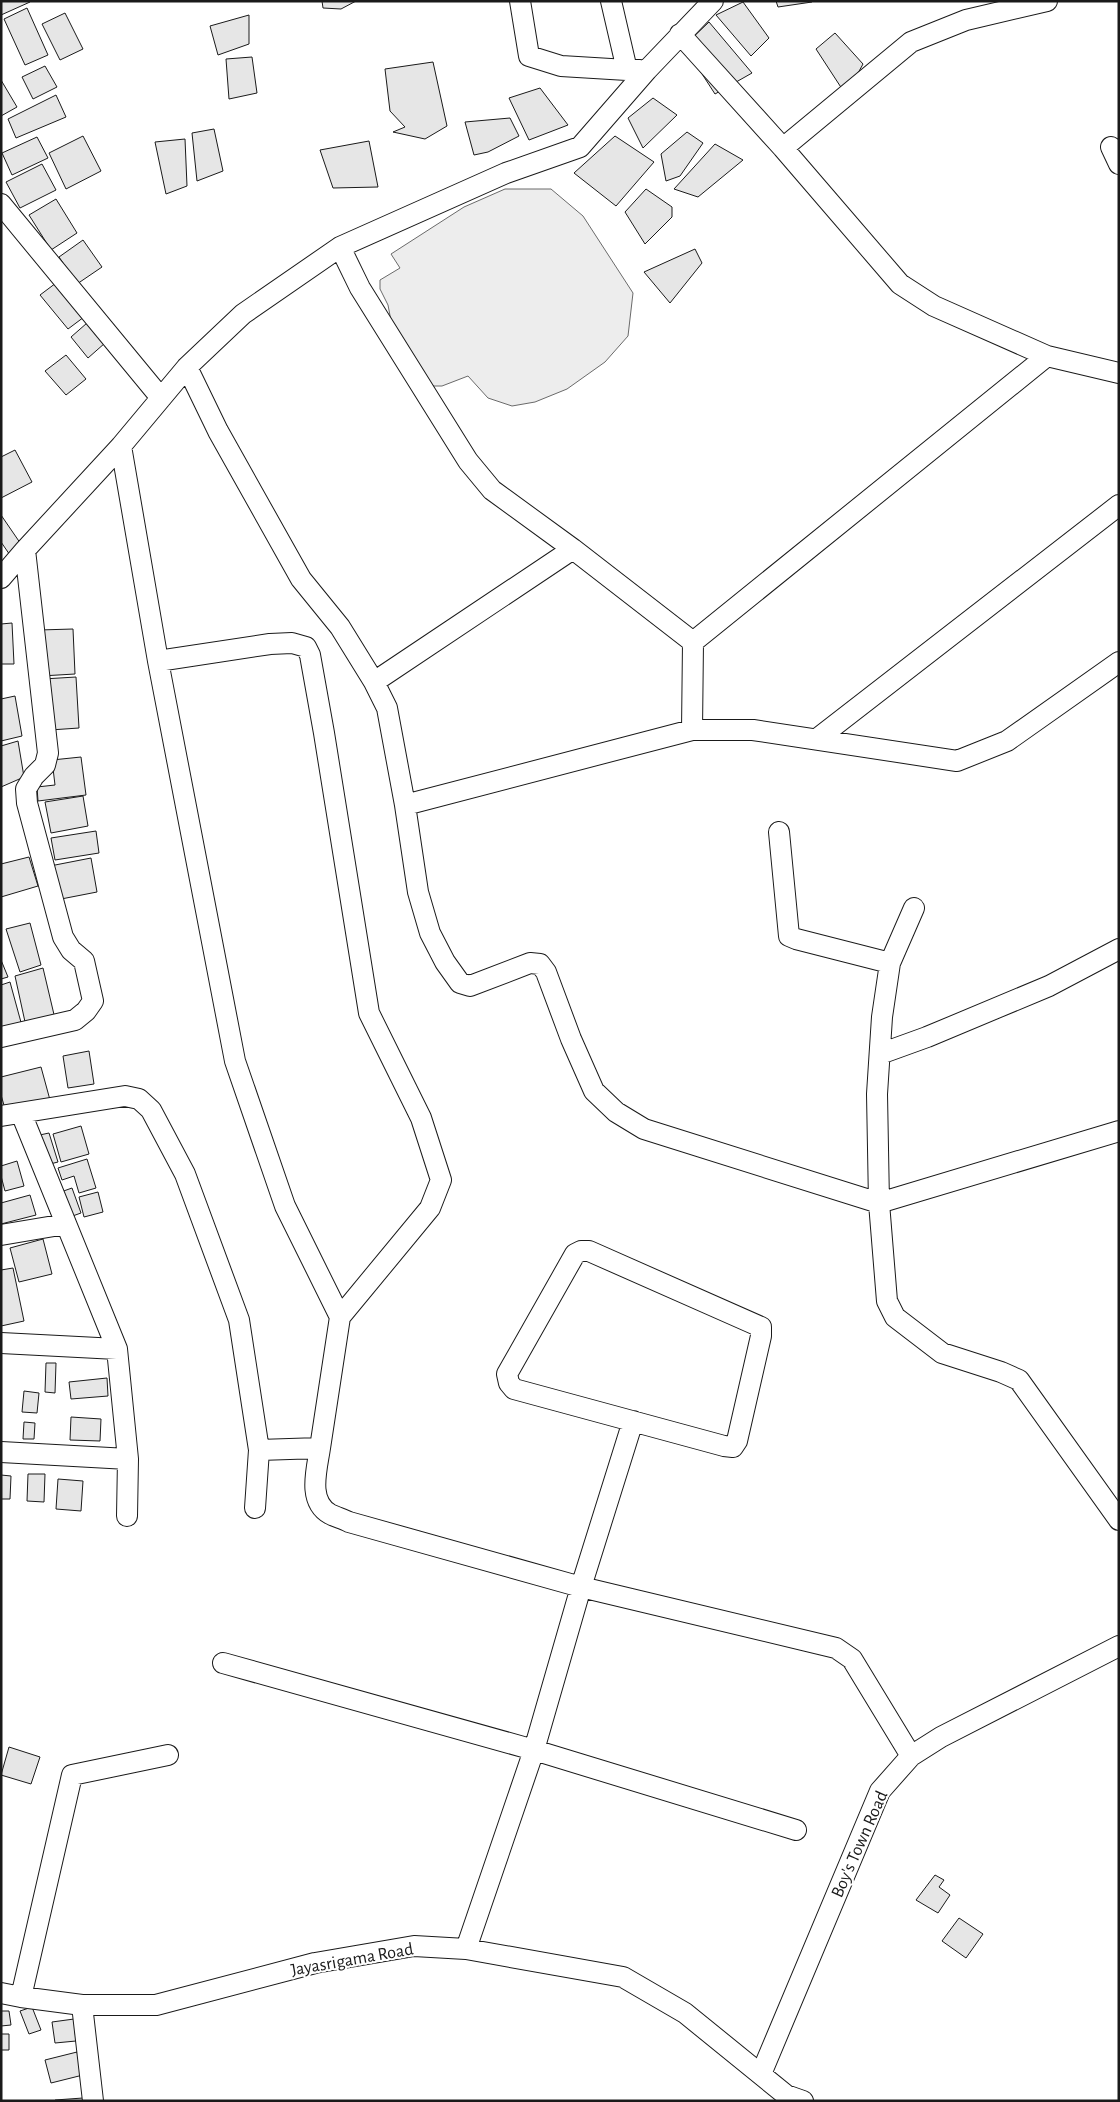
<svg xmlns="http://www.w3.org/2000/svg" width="1120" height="2102" viewBox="0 0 1120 2102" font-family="'Alegreya Sans',sans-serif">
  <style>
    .built { fill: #ededed; stroke: #6a6a6a }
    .building { fill: #e6e6e6; stroke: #1a1a1a }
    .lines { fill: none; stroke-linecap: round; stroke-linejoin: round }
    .minor-casing { stroke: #1a1a1a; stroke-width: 22 }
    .minor { stroke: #fff; stroke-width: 20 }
    .labels { text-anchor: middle; stroke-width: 4; stroke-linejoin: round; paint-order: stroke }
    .street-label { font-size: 18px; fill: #1a1a1a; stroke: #fff }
  </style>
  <rect width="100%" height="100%" fill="#fff"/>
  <path class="built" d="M 505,189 L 551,189 L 583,216 L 633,293 L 628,336 L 605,362 L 567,389 L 535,402 L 512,406 L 488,398 L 468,376 L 442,386 L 429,386 L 392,326 L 388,305 L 380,289 L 380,280 L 400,268 L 391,254 L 464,207 Z"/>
  <path class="building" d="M 1,1 L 30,1 L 30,2 L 1,15 Z
    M 322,1 L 356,1 L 341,9 L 323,8 Z
    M 776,1 L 811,1 L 812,2 L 778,7 Z
    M 743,2 L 769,38 L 751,56 L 716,15 Z
    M 27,8 L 48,55 L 25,65 L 4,19 Z
    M 65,13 L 83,49 L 60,60 L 42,24 Z
    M 249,15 L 249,44 L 218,55 L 210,26 Z
    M 709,22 L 752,73 L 715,94 L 684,46 Z
    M 835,33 L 863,64 L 846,95 L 816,49 Z
    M 252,57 L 257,93 L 229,99 L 226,59 Z
    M 433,62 L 447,126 L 425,139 L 393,132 L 405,127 L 390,111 L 385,69 Z
    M 45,66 L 57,87 L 33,99 L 22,77 Z
    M 1,80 L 17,107 L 1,116 Z
    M 540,88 L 568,125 L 529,140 L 509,98 Z
    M 56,95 L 66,117 L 16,138 L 8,119 Z
    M 653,98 L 677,115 L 643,148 L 628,118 Z
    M 510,118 L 519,136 L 488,152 L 474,155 L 465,122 Z
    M 214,129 L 223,171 L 197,181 L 192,133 Z
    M 687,132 L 703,143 L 680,176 L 666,181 L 661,154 Z
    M 83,136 L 101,171 L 66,189 L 49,153 Z
    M 615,136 L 654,162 L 616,206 L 574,173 Z
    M 37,137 L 48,158 L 12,175 L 2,153 Z
    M 185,139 L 187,186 L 166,194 L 155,142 Z
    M 369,141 L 378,187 L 333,188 L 320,150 Z
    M 715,144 L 743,160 L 698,197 L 674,189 Z
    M 42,164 L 56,190 L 20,208 L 6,182 Z
    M 646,189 L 672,207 L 672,217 L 645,244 L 625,212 Z
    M 56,199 L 77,233 L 51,250 L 29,215 Z
    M 83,240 L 102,267 L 77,284 L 59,257 Z
    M 695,249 L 702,263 L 670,303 L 644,272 Z
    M 56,283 L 84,317 L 68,329 L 40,295 Z
    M 87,323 L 105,343 L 88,358 L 71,337 Z
    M 66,355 L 86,379 L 66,395 L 45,371 Z
    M 15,450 L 32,482 L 1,498 L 1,457 Z
    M 1,515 L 25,550 L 12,558 L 1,542 Z
    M 12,623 L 14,664 L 1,664 L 1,624 Z
    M 73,629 L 75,674 L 41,676 L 39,630 Z
    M 76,677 L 79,728 L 50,730 L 43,679 Z
    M 15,696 L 22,736 L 1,741 L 1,699 Z
    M 18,741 L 24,777 L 1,787 L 1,746 Z
    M 81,757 L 86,795 L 38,801 L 37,787 L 55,785 L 52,760 Z
    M 83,796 L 88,826 L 51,833 L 45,802 Z
    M 96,831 L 99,853 L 55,860 L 51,838 Z
    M 29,857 L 38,886 L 1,897 L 1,864 Z
    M 91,858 L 97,892 L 56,900 L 50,866 Z
    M 30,923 L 41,965 L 20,972 L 6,929 Z
    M 1,960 L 8,977 L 1,979 Z
    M 43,968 L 56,1023 L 27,1031 L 15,976 Z
    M 10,982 L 25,1037 L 1,1042 L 1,985 Z
    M 89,1051 L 94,1084 L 68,1088 L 63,1056 Z
    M 41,1067 L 50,1100 L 6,1112 L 1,1095 L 1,1077 Z
    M 81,1126 L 89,1154 L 61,1162 L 53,1134 Z
    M 49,1133 L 58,1162 L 46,1165 L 35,1136 Z
    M 87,1159 L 96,1188 L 79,1193 L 74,1176 L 62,1180 L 58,1168 Z
    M 17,1161 L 24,1186 L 5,1191 L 1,1176 L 1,1166 Z
    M 72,1188 L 81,1213 L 67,1218 L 58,1193 Z
    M 98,1192 L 103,1212 L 84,1217 L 79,1197 Z
    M 30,1195 L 36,1215 L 1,1224 L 1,1203 Z
    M 43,1239 L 52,1274 L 19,1282 L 10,1248 Z
    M 13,1268 L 24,1321 L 1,1326 L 1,1270 Z
    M 46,1363 L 56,1363 L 55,1393 L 45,1392 Z
    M 107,1378 L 108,1396 L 71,1399 L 69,1382 Z
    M 24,1391 L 39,1393 L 37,1413 L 22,1412 Z
    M 71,1417 L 101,1419 L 100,1441 L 70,1440 Z
    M 24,1422 L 35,1423 L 34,1439 L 23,1439 Z
    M 28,1474 L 45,1474 L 44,1502 L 27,1501 Z
    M 1,1475 L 11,1476 L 10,1499 L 1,1499 Z
    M 58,1479 L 83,1481 L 81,1511 L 56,1509 Z
    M 9,1747 L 40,1757 L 31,1784 L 1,1775 Z
    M 935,1875 L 944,1880 L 939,1887 L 950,1895 L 938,1913 L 916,1900 Z
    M 959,1918 L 983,1934 L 966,1958 L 942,1941 Z
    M 32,2007 L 41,2030 L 29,2034 L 20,2011 Z
    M 1,2011 L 9,2011 L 11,2025 L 1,2026 Z
    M 74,2019 L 76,2041 L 55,2043 L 52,2022 Z
    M 1,2034 L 9,2034 L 9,2050 L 1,2050 Z
    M 77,2052 L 83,2075 L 51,2083 L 45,2060 Z
    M 83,2098 L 83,2101 L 55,2101 L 55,2100 Z"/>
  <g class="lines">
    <g class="minor-casing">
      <path id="minor" d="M 520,1 L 529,56 L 561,66 L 627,70
        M 611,1 L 627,70 L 640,70
        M 680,34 L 783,148 L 900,284 L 934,306 L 1047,356 L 1119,373
        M 1111,147 L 1119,164
        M 783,148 L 911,42 L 966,20 L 1047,1
        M 1,204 L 161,398
        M 340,247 L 360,288 L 468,461 L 492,490 L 573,549
        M 187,367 L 218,431 L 301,579 L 340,627 L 374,682 L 387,708 L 405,805 L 418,892 L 430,933 L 445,962 L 460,983 L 470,986 L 530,963 L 540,964 L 546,972 L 571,1039 L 594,1091 L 616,1112 L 644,1129 L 879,1203 L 887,1301 L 895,1317 L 942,1353 L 1001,1372 L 1019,1380 L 1119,1520
        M 1,578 L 25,550 L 121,446 L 187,367 L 243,314 L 340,247 L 506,173 L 580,147 L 647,70 L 713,1
        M 158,661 L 270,644 L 292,643 L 306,647 L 310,655 L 324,733 L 369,1013 L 421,1118 L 441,1180 L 430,1208 L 340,1317
        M 374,682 L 573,549 L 693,642 L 1047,356
        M 692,730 L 693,642
        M 817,739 L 1119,505
        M 405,805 L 692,730 L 753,730 L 957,761 L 1007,741 L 1119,662
        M 779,832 L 789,936 L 796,939 L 890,963
        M 914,908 L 890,963 L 882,1017 L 877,1094 L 879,1203 L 1119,1131
        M 1,1037 L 75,1020 L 86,1011 L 93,1001 L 84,961 L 71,950 L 63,937 L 27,803 L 26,789 L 34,776 L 45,765 L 48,753 L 25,550
        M 880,1054 L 927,1037 L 1049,986 L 1119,949
        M 1,1116 L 125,1096 L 139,1099 L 151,1110 L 185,1174 L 239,1320 L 259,1450 L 320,1448 L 340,1317 L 285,1206 L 235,1061 L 158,661 L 121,446
        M 1,1235 L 66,1224
        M 581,1251 L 589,1251 L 761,1327 L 761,1336 L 737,1441 L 733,1447 L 724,1446 L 514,1389 L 509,1383 L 507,1374 L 575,1254 Z
        M 1,1343 L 117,1349
        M 320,1448 C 317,1469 307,1501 330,1514 C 336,1517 343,1519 349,1522 L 581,1587 L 836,1648 L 852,1659 L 911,1756
        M 1,1452 L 128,1459 L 117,1349 L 21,1113
        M 255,1508 L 259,1450
        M 127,1516 L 128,1459
        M 223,1663 L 534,1750 L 796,1830
        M 466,1949 L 534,1750 L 581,1587 L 633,1421
        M 1,1993 L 21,1997 L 82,2005 L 156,2005 L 315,1963 L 414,1946 L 466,1949 L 623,1977 L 685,2013 L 786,2095 L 803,2101
        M 21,1997 L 72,1775 L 168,1755
        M 82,2005 L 93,2101
        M 761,2074 L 880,1791 L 911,1756 L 941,1737 L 1119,1646"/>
    </g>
    <use href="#minor" class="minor"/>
  </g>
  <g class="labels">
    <g class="street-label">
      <text transform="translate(859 1844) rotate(-66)" y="6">Boy's Town Road</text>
      <text transform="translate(352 1959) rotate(-10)" y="6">Jayasrigama Road</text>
    </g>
  </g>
  <rect width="1120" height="2102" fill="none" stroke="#1a1a1a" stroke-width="5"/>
</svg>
